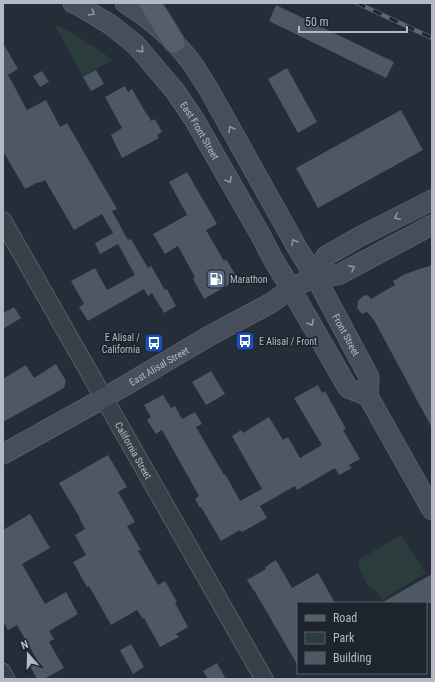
<svg xmlns="http://www.w3.org/2000/svg" width="435" height="682" viewBox="0 0 435 682" font-family="'Roboto Condensed',sans-serif">
  <style>
    .green { fill: #2b3c3d }
    .building { fill: #4e5764 }
    .lines { fill: none; stroke-linecap: round; stroke-linejoin: round }
    .minor-casing { stroke: #575d67; stroke-width: 15 }
    .tertiary-casing { stroke: #575d67; stroke-width: 19 }
    .secondary-casing { stroke: #575d67; stroke-width: 21 }
    .primary-casing { stroke: #424852; stroke-width: 23 }
    .minor { stroke: #393f49; stroke-width: 13 }
    .tertiary { stroke: #393f49; stroke-width: 17 }
    .secondary { stroke: #474e5b; stroke-width: 19 }
    .primary { stroke: #575e69; stroke-width: 21 }
    .rail-casing { stroke: #5d6571; stroke-width: 4.5 }
    .rail { stroke: #1e242e; stroke-width: 3; stroke-dasharray: 9; stroke-linecap: butt }
    .oneway { stroke: #8e94a0 }
    .labels { text-anchor: middle; stroke-width: 3.5; stroke-linejoin: round; paint-order: stroke }
    .street-label { font-size: 10px; fill: #b4bac5; stroke: #1e242e }
    .poi-label { font-size: 10px; fill: #b4bac5; stroke: #1e242e; text-anchor: start }
  </style>
  <rect width="100%" height="100%" fill="#252d38"/>
  <path class="green" d="M 56,26 L 58,26 C 78,36 95,47 113,60 L 83,77 L 56,27 Z
    M 401,535 L 426,573 L 382,600 L 377,591 L 368,586 L 359,568 L 358,560 Z"/>
  <path class="building" d="M 276,5 L 394,62 L 386,78 L 269,21 Z
    M 3,43 L 18,69 L 8,75 L 27,110 L 46,100 L 60,127 L 67,123 L 117,209 L 112,211 L 128,240 L 131,239 L 148,268 L 151,266 L 165,290 L 167,289 L 176,306 L 164,313 L 152,293 L 148,296 L 144,289 L 88,321 L 79,307 L 84,304 L 71,281 L 95,268 L 107,290 L 135,275 L 118,244 L 100,254 L 95,243 L 113,233 L 102,214 L 74,230 L 45,180 L 39,183 L 38,182 L 25,189 L 3,151 Z
    M 287,68 L 317,122 L 298,133 L 268,79 Z
    M 96,70 L 104,84 L 91,91 L 83,77 Z
    M 42,71 L 49,82 L 40,87 L 33,76 Z
    M 125,86 L 128,92 L 132,89 L 147,115 L 148,115 L 151,121 L 155,119 L 162,132 L 157,135 L 159,138 L 122,158 L 111,135 L 122,128 L 105,97 Z
    M 401,110 L 423,150 L 318,208 L 296,168 Z
    M 187,172 L 217,224 L 206,230 L 224,261 L 226,259 L 238,279 L 204,299 L 193,279 L 195,277 L 178,246 L 165,254 L 153,234 L 187,215 L 169,182 Z
    M 432,265 L 432,428 L 374,320 L 367,312 L 362,314 L 357,308 L 358,301 L 363,296 L 368,295 L 371,299 L 395,285 L 393,281 L 405,274 Z
    M 14,307 L 21,318 L 3,329 L 3,313 Z
    M 56,364 L 66,381 L 64,388 L 3,422 L 3,379 L 26,365 L 34,378 Z
    M 211,371 L 225,394 L 206,405 L 192,382 Z
    M 318,385 L 322,393 L 325,391 L 346,429 L 343,430 L 360,459 L 349,465 L 352,468 L 339,475 L 335,468 L 297,490 L 295,486 L 260,506 L 267,518 L 242,532 L 240,530 L 221,541 L 201,507 L 200,508 L 195,499 L 199,496 L 162,430 L 156,434 L 147,420 L 151,417 L 144,405 L 163,395 L 171,408 L 175,406 L 182,419 L 195,412 L 202,424 L 196,427 L 224,475 L 225,474 L 240,501 L 262,489 L 232,436 L 241,430 L 243,433 L 269,417 L 283,440 L 288,437 L 300,458 L 322,445 L 294,398 Z
    M 108,455 L 127,487 L 118,492 L 135,522 L 127,526 L 141,550 L 138,551 L 158,585 L 165,581 L 177,602 L 175,603 L 188,627 L 176,634 L 179,637 L 160,647 L 144,618 L 143,619 L 137,610 L 111,625 L 89,586 L 87,587 L 73,562 L 86,555 L 75,535 L 85,529 L 79,518 L 80,518 L 59,483 Z
    M 30,514 L 50,548 L 22,564 L 45,604 L 66,592 L 78,614 L 49,631 L 54,639 L 49,642 L 64,668 L 44,679 L 37,679 L 29,664 L 37,660 L 17,625 L 8,630 L 3,621 L 3,530 Z
    M 276,560 L 292,588 L 318,573 L 335,603 L 298,603 L 298,666 L 254,590 L 254,591 L 247,580 L 266,569 L 265,567 Z
    M 432,574 L 432,603 L 381,603 Z
    M 131,644 L 144,667 L 133,674 L 120,650 Z
    M 217,663 L 226,679 L 208,679 L 203,671 Z"/>
  <g class="lines">
    <g class="minor-casing">
      <path id="minor" d="M 3,670 L 8,679"/>
    </g>
    <g class="tertiary-casing">
      <g id="tertiary">
        <path id="s1" d="M 3,221 L 264,679"/>
      </g>
    </g>
    <g class="secondary-casing">
      <g id="secondary">
        <path id="s2" d="M 73,3 L 78,5 L 111,25 L 136,45 L 175,91 L 194,119 L 260,234 L 273,259 L 291,289 L 348,388 L 368,396"/>
        <path id="s3" d="M 125,3 C 151,19 176,41 194,66 C 199,74 204,82 209,90 L 299,251 L 315,276 L 369,377 L 368,396 L 432,510"/>
        <path d="M 315,276 L 326,256 L 359,237 L 432,200"/>
        <path id="s4" d="M 3,454 L 104,398 L 211,335 L 271,303 L 291,289 L 315,276 L 338,275 L 432,225"/>
      </g>
    </g>
    <g class="primary-casing">
      <path id="primary" d="M 150,3 L 174,42"/>
    </g>
    <use href="#minor" class="minor"/>
    <use href="#tertiary" class="tertiary"/>
    <use href="#secondary" class="secondary"/>
    <use href="#primary" class="primary"/>
    <g class="rail-casing">
      <path id="rail" d="M 357,3 L 432,38"/>
    </g>
    <use href="#rail" class="rail"/>
  </g>
  <defs><path id="oneway-chevron" d="M-2-3.5L2.5 0L-2 3.5" fill="none" stroke-width="1.6" stroke-linecap="round" stroke-linejoin="round"/></defs>
  <g class="oneway">
    <use href="#oneway-chevron" transform="translate(92 13) rotate(32)"/>
    <use href="#oneway-chevron" transform="translate(141 50) rotate(49)"/>
    <use href="#oneway-chevron" transform="translate(231 129) rotate(-119)"/>
    <use href="#oneway-chevron" transform="translate(229 180) rotate(60)"/>
    <use href="#oneway-chevron" transform="translate(397 217) rotate(153)"/>
    <use href="#oneway-chevron" transform="translate(294 242) rotate(-119)"/>
    <use href="#oneway-chevron" transform="translate(352 268) rotate(-28)"/>
    <use href="#oneway-chevron" transform="translate(311 323) rotate(61)"/>
  </g>
  <defs>
    <g id="fuel-square" transform="scale(1)"><rect x="-9" y="-9" width="18" height="18" rx="4" fill="#5c6f8a" stroke="#1e242e"/><path d="M-5.5-6h7V0h2V4h1.3V-2.5L3-4.5l.8-.8L6-3V5H2.5V1h-1V6h-7ZM-4.2-4.7v3.2H.2V-4.7Z" fill="#fff"/></g>
    <g id="bus-square" transform="scale(1)"><rect x="-9" y="-9" width="18" height="18" rx="4" fill="#1a4fb4" stroke="#1e242e"/><path d="M-5-6H5V4H4V6H2V4H-2V6H-4V4H-5ZM-3.5-4V0h7V-4ZM-3.5 1.2v1.5H-2V1.2ZM2 1.2v1.5H3.5V1.2Z" fill="#fff"/></g>
  </defs>
  <g fill-rule="evenodd">
    <use href="#fuel-square" x="216" y="279"/>
    <use href="#bus-square" x="245" y="341"/>
    <use href="#bus-square" x="154" y="343"/>
  </g>
  <g class="labels">
    <g class="street-label">
      <text dy="4" stroke="none"><textPath href="#s2" startOffset="183">East Front Street</textPath></text>
      <text dy="4" stroke="none"><textPath href="#s3" startOffset="403">Front Street</textPath></text>
      <text dy="4" stroke="none"><textPath href="#s4" startOffset="179">East Alisal Street</textPath></text>
      <text dy="4" stroke="none"><textPath href="#s1" startOffset="264">California Street</textPath></text>
    </g>
    <g class="poi-label">
      <text x="230" y="283">Marathon</text>
      <text x="140" y="341" text-anchor="end">E Alisal /<tspan x="140" dy="12">California</tspan></text>
      <text x="259" y="345">E Alisal / Front</text>
    </g>
  </g>
  <rect width="435" height="682" fill="none" stroke="#b4bac5" stroke-width="8"/>
  <rect x="297" y="602" width="130" height="72" fill="#1e242e" stroke="#5a606a"/>
  <rect x="305" y="615" width="20" height="6" fill="#575e69" stroke="#5a606a"/>
  <text x="333" y="622" font-size="12" fill="#b4bac5">Road</text>
  <rect x="305" y="632" width="20" height="12" fill="#2b3c3d" stroke="#5a606a"/>
  <text x="333" y="642" font-size="12" fill="#b4bac5">Park</text>
  <rect x="305" y="652" width="20" height="12" fill="#4e5764" stroke="#5a606a"/>
  <text x="333" y="662" font-size="12" fill="#b4bac5">Building</text>
  <g transform="translate(28 654) rotate(340)" stroke="#1e242e" stroke-width="3" paint-order="stroke">
  <path d="M0-3L7 15L0 10L-7 15Z" fill="#b4bac5"/>
  <text y="-6" font-size="11" font-weight="bold" text-anchor="middle" fill="#b4bac5">N</text>
  </g>
  <path d="M299 26v6h108v-6" fill="none" stroke="#b4bac5" stroke-width="2"/>
  <text x="305" y="26" font-size="12" fill="#b4bac5" stroke="#1e242e" stroke-width="3" paint-order="stroke">50 m</text>
</svg>
